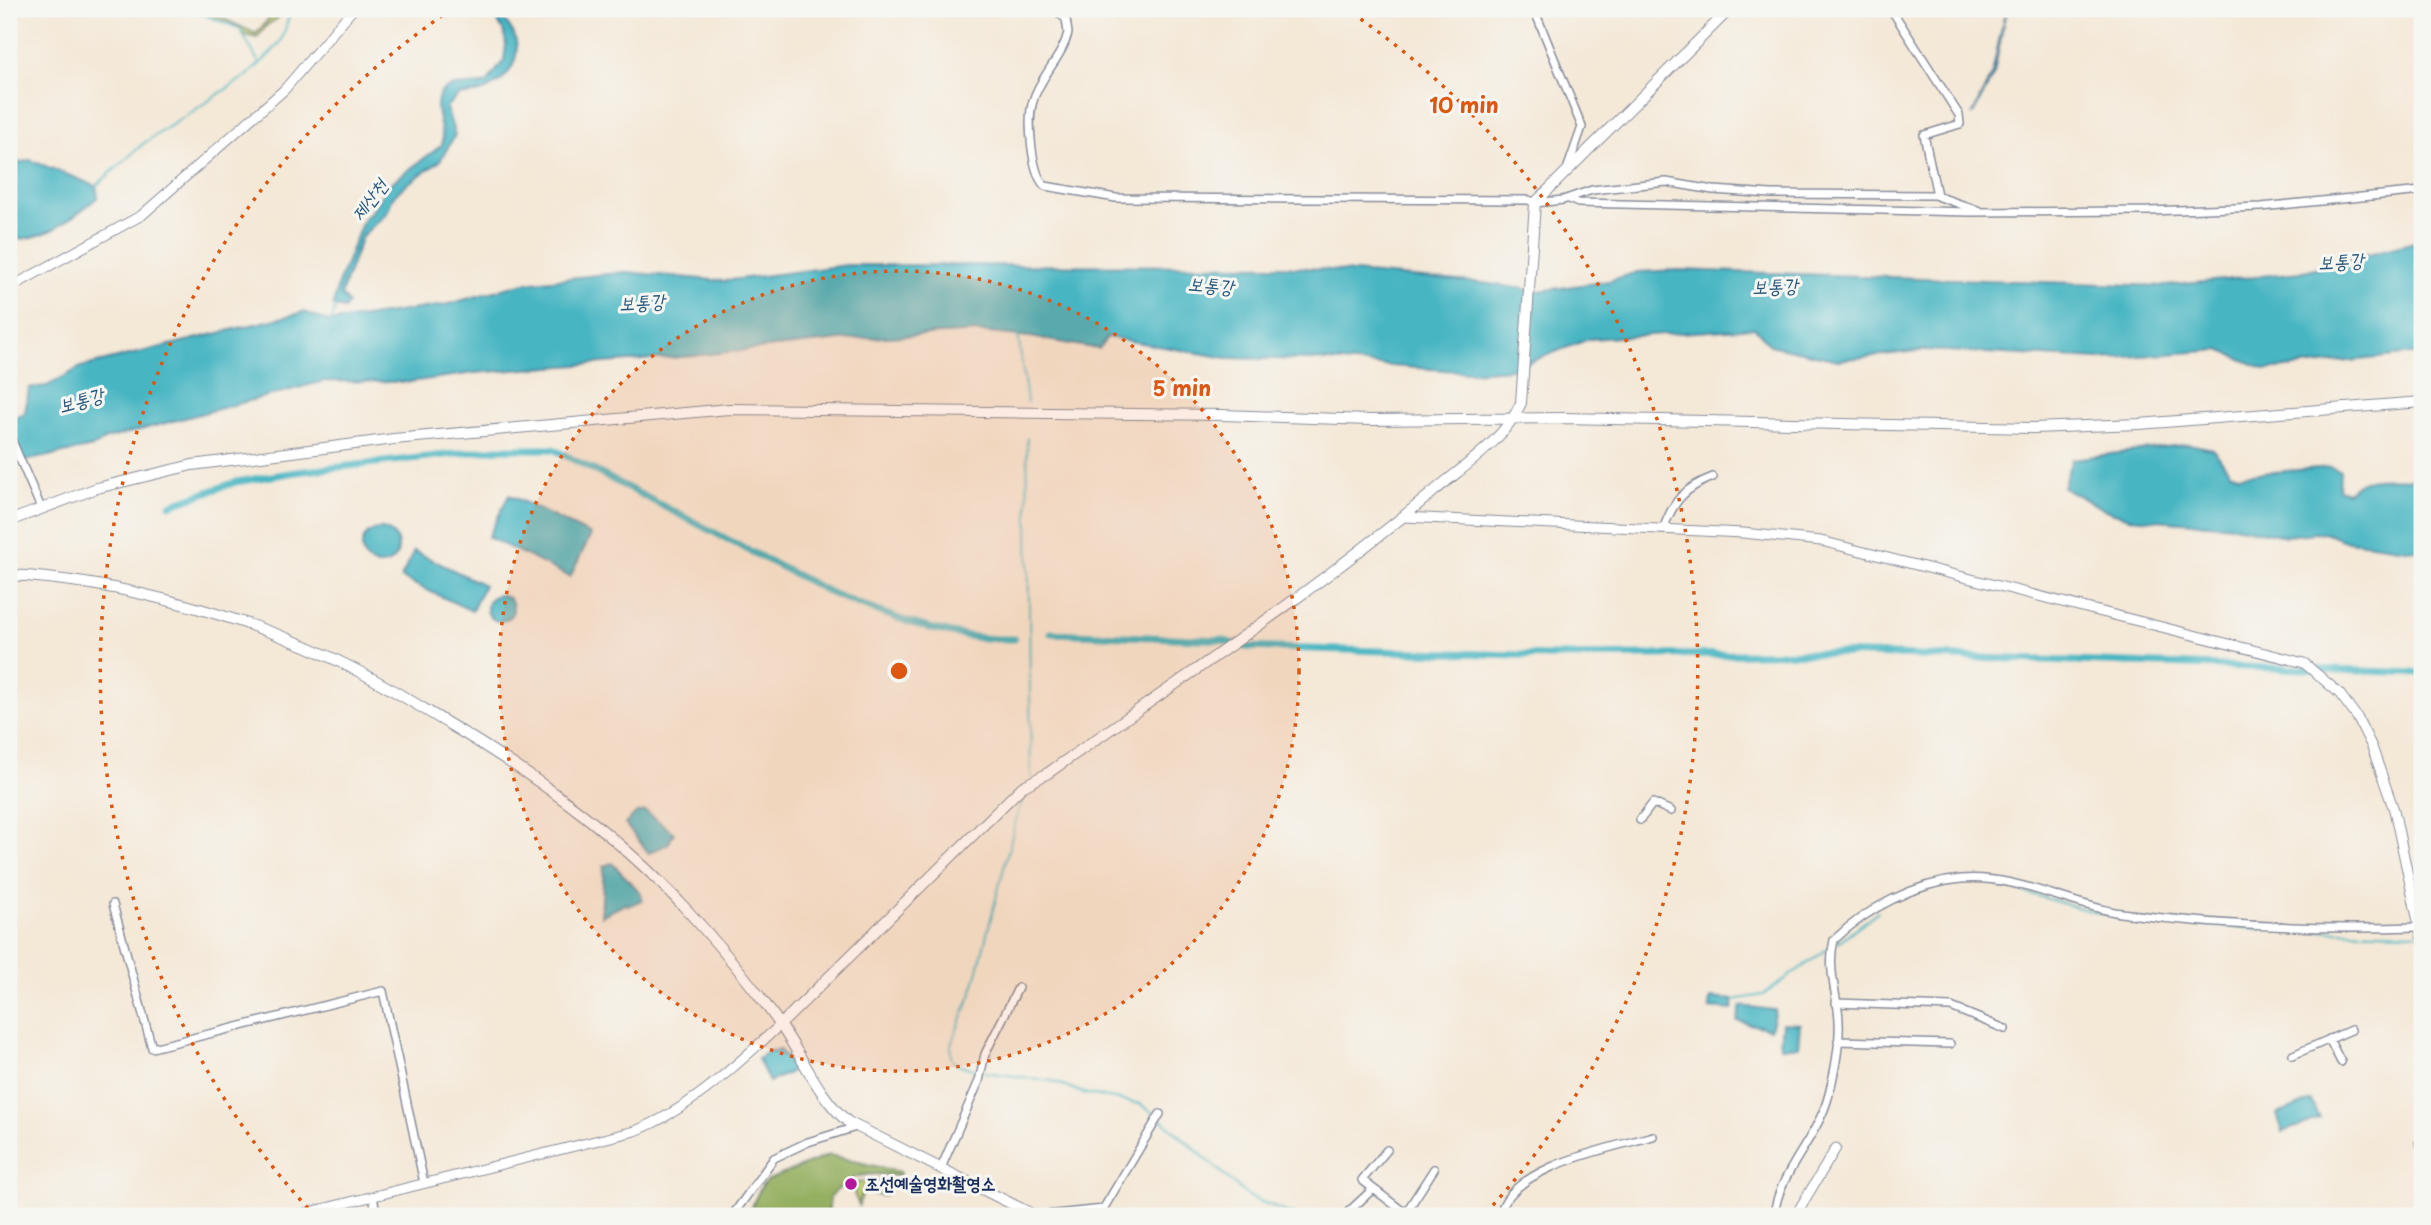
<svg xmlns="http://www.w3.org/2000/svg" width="2431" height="1225" viewBox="0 0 2431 1225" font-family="'Playpen Sans','Poor Story',sans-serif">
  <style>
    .green { fill: #becc6f; stroke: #6c7e66; stroke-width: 2 }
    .forest { fill: #96b062; stroke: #587060; stroke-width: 2 }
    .water { fill: #47b5c2; stroke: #317290; stroke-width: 2 }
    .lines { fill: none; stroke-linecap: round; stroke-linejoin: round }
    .stream { stroke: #47b5c2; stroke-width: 2 }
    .canal { stroke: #47b5c2; stroke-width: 7 }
    .minor-casing { stroke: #888c9a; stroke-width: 10 }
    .tertiary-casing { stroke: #888c9a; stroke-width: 11 }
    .secondary-casing { stroke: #888c9a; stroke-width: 12 }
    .minor { stroke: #fff; stroke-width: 7 }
    .tertiary { stroke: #fff; stroke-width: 9 }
    .secondary { stroke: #fff; stroke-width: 10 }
    .ring { fill: none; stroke: #de5710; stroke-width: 3.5; stroke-dasharray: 3.5 7 }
    .poi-dot { fill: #b5179e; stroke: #f6f6f2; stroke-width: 2.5 }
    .labels { text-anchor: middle; stroke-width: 6; stroke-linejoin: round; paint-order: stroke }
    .poi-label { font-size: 18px; font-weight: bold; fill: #1b2f5e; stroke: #f6f6f2; text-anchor: start }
    .water-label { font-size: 19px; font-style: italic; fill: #28577c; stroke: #f6f6f2 }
    .centre { fill: #de5710; stroke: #f6f6f2; stroke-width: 3.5 }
    .ring-label { font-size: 21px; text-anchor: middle; font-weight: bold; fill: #de5710; stroke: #f6f6f2; stroke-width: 6; stroke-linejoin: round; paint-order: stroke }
  </style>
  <rect width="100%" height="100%" fill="#f6f6f2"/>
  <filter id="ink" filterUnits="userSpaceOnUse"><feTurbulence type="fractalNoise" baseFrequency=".0143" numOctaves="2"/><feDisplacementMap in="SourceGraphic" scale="14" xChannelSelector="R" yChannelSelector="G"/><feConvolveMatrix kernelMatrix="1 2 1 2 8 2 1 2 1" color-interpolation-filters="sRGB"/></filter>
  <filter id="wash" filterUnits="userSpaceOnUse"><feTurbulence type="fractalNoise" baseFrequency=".00686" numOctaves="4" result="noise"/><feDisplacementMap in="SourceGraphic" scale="28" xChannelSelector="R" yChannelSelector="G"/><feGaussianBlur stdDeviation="1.57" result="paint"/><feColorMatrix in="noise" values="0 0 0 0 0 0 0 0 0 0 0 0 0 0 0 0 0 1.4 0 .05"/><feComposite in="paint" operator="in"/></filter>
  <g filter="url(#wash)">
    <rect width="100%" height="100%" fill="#f4e8d7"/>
    <path class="green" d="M 191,9 L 204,9 L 256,34 L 277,9 L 281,9 L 278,18 L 267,25 L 257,38 L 244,35 L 240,28 Z
      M 876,1180 L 889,1182 L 863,1190 L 859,1205 L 854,1194 L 857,1183 Z"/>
    <path class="forest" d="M 829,1155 L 900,1172 L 899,1176 C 864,1173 855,1171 830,1197 L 828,1216 L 747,1216 L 762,1185 L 768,1180 Z
      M 889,1182 L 890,1191 L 884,1196 L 868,1193 L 863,1189 L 870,1185 Z"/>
    <path class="water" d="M 490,9 L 498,9 C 502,19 512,27 515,37 C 525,71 489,97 459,95 L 446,107 L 455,135 L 440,161 L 403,187 L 393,197 L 387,213 L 362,236 L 341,294 L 348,304 L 344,309 L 333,306 L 338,284 L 364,218 L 372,211 L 387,186 L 442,145 C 446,130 425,97 448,88 C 460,83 474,87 487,83 L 504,60 L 506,45 L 504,32 Z
      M 2006,9 L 1994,74 L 1972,116 L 1992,74 Z
      M 30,160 L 96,186 L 98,197 C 73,217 43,244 9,238 L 9,165 Z
      M 2422,240 L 2422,353 L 2267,370 L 2220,350 L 2100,359 L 1927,350 L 1838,360 L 1770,345 L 1755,328 L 1589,339 L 1511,369 L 1469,372 L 1315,360 L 1227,358 L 1107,337 L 1099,349 L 1030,337 L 979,332 L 850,339 L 682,357 L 474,373 L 409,382 L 324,381 L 106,439 L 93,447 L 9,464 L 9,419 L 25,413 L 29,388 L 47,386 L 81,367 L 304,312 L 330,322 L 445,305 L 524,283 L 625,272 L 724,281 L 847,265 L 1283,266 L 1483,283 L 1539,291 L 1609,281 L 1637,272 L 1678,270 L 2165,286 L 2300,272 Z
      M 2189,444 L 2213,449 L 2230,472 L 2239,475 L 2331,467 L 2340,471 L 2339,489 L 2348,492 C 2364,472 2397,481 2422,478 L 2422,551 L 2342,540 L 2324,532 L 2285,536 L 2234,526 L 2129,518 L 2103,509 L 2063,487 L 2072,459 Z
      M 509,495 L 591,535 L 570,577 L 488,537 Z
      M362 547a18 18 0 1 1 36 0a18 18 0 1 1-36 0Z
      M 414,551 L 484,585 L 472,611 L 401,578 Z
      M487 608a13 13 0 1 1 26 0a13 13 0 1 1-26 0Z
      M 645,811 L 674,833 L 668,844 L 649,853 L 625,824 L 637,813 Z
      M 612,863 L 641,893 L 642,900 L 628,906 L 627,903 L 601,916 L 604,866 Z
      M 1710,998 L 1734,1000 L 1732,1010 L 1709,1008 Z
      M 1741,1006 L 1775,1010 L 1770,1029 L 1737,1021 Z
      M 1782,1023 L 1800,1024 L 1798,1047 L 1780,1047 Z
      M 780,1050 L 795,1070 L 769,1082 L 758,1059 L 769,1051 Z
      M 2311,1101 L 2320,1118 L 2283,1132 L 2277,1114 Z"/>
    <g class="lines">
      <path class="stream" d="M 190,9 L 240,29 L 259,63
        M 96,186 L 144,143 L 248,75 L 269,55 L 282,40 L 291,9
        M 331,323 L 336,305
        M 1018,334 L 1027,402
        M 1027,438 L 1031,777
        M 1996,884 L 2097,913 L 2154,922 L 2262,929
        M 2295,930 L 2416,933
        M 1838,942 L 1878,911
        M 1734,1000 L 1763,995 L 1829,948
        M 978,1071 L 955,1063 L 951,1058 L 951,1044 L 972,993 L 1019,808 L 1029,789
        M 984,1072 L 1052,1081 L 1083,1093 L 1140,1104 L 1156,1115
        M 1160,1118 L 1248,1196 L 1295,1216"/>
      <path class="canal" d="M 170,505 L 236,482 L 296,472 L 498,449 L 553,449 L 831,593 C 887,616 952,641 1014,639
        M 1051,633 L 1222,640 L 1244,647 L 1550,656 L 1835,653 L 2422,673"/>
    </g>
  </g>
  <g filter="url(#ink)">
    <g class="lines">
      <g class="minor-casing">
        <path id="minor" d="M 1054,9 L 1066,19 L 1068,33 C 1062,58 1040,76 1033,101 C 1027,118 1031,173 1045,186 L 1116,198 L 1529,200 L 1535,203 L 1563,200 L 1592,190 L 1666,182 L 1713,190 L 1771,194 L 1934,195 L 1980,211
          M 1534,9 L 1582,127 L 1568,167
          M 1891,9 L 1959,115 L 1960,124 L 1924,135 L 1937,195
          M 1569,199 L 1578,203 L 1970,212 L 2149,211 L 2261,207 L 2422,191
          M 9,434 L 41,508
          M 1663,530 C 1673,501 1684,488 1713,477
          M 1640,820 L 1653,803 L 1671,811
          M 113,904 L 152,1048 L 383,991 L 424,1183
          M 1836,1003 L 1951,1007 L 2005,1029
          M 2329,1039 L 2341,1062
          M 1838,1041 L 1950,1044
          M 2293,1055 L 2351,1030
          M 2419,1143 L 2422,1143
          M 1387,1150 L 1362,1180 L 1409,1216
          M 941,1168 L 979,1081 L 985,1054 L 1018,988
          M 373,1197 L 377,1216
          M 1405,1214 L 1434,1169
          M 732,1216 L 774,1158 L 808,1142 L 856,1127
          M 1035,1216 L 1104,1209
          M 1099,1216 L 1160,1114
          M 1344,1216 L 1373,1189
          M 1500,1216 C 1507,1167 1611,1148 1653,1136
          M 1774,1216 C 1778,1172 1819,1137 1829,1094 C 1836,1067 1842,1037 1838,1009 C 1834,986 1828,963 1834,940 C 1867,908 1916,883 1961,879 C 2015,874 2069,905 2121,913 C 2218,926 2320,930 2418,927"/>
      </g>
      <g class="tertiary-casing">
        <path id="tertiary" d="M 9,288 L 142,215 L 284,90 L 353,9
          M 1404,517 L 1743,533 L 1821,541 L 2304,663 L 2339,693 L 2357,717 L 2372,747 L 2394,810 L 2422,940
          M 294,1216 L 635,1131 C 691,1109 736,1065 780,1025
          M 1795,1216 L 1836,1148"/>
      </g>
      <g class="secondary-casing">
        <path id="secondary" d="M 9,521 L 97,488 L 192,465 L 394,439 L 729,409 L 1222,415 L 1369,420 L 1564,418 L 2033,428 L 2139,424 L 2422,402
          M 9,575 C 118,580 262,620 358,671 C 389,687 419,706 449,724 C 536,776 617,834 686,909 C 719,945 751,983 779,1023 C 804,1058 816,1094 848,1122 L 1036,1216
          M 780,1025 L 1022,787 L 1048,773 C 1177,682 1311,594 1433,492 C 1465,465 1504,441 1521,403 L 1535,203 L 1730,9"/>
      </g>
      <use href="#minor" class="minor"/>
      <use href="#tertiary" class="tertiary"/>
      <use href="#secondary" class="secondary"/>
    </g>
  </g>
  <circle cx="899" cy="671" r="400" fill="#de5710" fill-opacity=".12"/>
  <g class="ring">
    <circle cx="899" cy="671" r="400"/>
    <path d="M315 1216A799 799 0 0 1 446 13M1352 13A799 799 0 0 1 1483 1216"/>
  </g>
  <circle class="poi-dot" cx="851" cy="1184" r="7"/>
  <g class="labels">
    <g class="poi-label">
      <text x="865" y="1190">조선예술영화촬영소</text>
    </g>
    <g class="water-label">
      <text transform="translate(369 200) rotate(-53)" y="7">제산천</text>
      <text transform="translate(2341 261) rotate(-3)" y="7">보통강</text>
      <text transform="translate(1211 285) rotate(5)" y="7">보통강</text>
      <text transform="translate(1775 286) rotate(-2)" y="7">보통강</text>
      <text transform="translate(642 302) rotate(-3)" y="7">보통강</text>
      <text transform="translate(81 400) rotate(-15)" y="7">보통강</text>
    </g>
  </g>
  <circle cx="899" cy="671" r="10" class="centre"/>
  <g class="ring-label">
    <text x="1464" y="113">10 min</text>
    <text x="1182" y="396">5 min</text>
  </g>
  <rect width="2431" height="1225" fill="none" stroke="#f6f6f2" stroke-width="35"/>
</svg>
